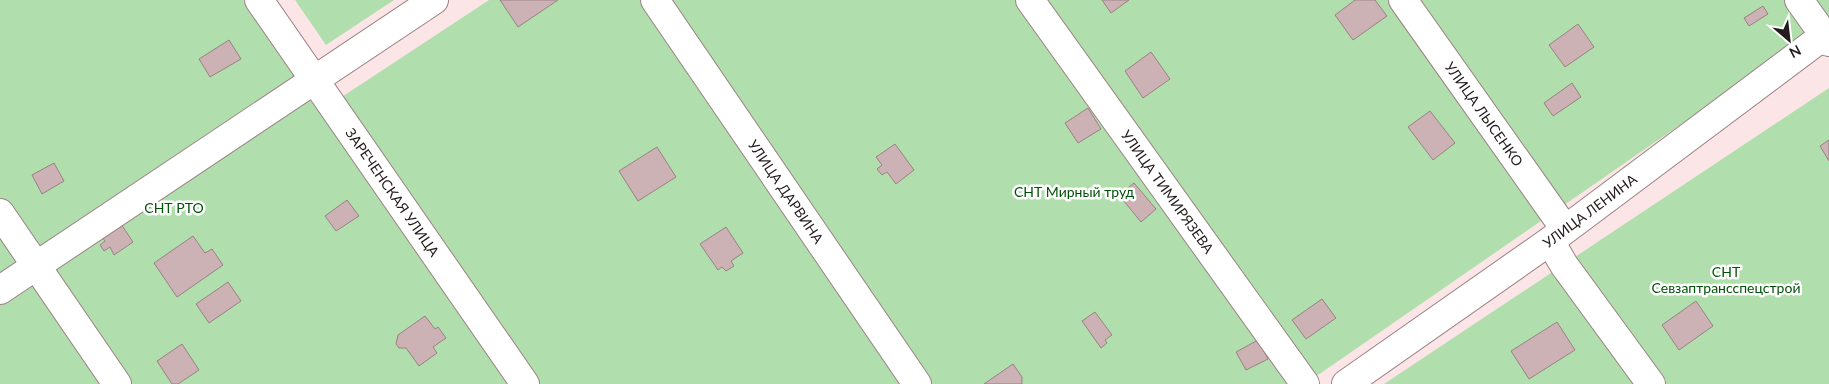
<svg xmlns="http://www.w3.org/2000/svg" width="1829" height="384" viewBox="0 0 1829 384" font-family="Lato,sans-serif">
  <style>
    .green { fill: #b0dfad }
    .building { fill: #ccb2b4; stroke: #9a8183 }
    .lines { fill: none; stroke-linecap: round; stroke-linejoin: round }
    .minor-casing { stroke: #9b8284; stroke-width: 30 }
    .minor { stroke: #fff; stroke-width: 28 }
    .labels { text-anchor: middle; stroke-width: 5; stroke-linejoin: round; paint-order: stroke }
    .street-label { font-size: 14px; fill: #241b1c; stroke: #fff }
    .park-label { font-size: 14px; fill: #005206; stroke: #fff }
  </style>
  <rect width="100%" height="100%" fill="#fce5e7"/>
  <path class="green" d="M 0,0 L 243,0 L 319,112 L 489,0 L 1829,0 L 1829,22 L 1305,384 L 0,384 Z
    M 295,0 L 394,0 L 326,45 Z
    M 1829,88 L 1829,384 L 1384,384 Z"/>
  <path class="building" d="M 500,0 L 558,0 L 518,27 Z
    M 1102,0 L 1129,0 L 1111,13 Z
    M 1355,0 L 1375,0 L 1387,16 L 1353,40 L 1335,15 Z
    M 1763,6 L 1768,14 L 1749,26 L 1744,18 Z
    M 1578,24 L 1594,47 L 1565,67 L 1549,45 Z
    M 229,40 L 241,59 L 210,77 L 199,59 Z
    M 1151,52 L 1170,79 L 1143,98 L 1125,71 Z
    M 1572,83 L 1581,97 L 1553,116 L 1544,103 Z
    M 1088,108 L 1101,129 L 1078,143 L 1065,123 Z
    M 1430,111 L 1455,143 L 1433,160 L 1408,127 Z
    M 1829,140 L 1829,161 L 1820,146 Z
    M 895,144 L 914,170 L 896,184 L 887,172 L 882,175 L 877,169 L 882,165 L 876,157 Z
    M 657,147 L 676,177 L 638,201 L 619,171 Z
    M 54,163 L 64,181 L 42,194 L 32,175 Z
    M 1134,183 L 1156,209 L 1141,222 L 1119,195 Z
    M 347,200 L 359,216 L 336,231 L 325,216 Z
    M 121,224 L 133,242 L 114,255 L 110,247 L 104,251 L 100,245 L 105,241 L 101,236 Z
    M 726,227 L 743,253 L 731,261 L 734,266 L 726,271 L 722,267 L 718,270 L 700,244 Z
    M 193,236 L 205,253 L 212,249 L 223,265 L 177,297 L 154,263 Z
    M 228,282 L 241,301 L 209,323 L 196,304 Z
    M 1322,299 L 1336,318 L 1306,339 L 1292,320 Z
    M 1696,301 L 1713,326 L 1679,350 L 1662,325 Z
    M 1095,312 L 1112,335 L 1105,340 L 1107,343 L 1101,348 L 1082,321 Z
    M 425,316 L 435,329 L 438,327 L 446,338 L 433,347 L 437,353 L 419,366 L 406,348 L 399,348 L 396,344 L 398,335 Z
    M 1557,322 L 1575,350 L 1529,379 L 1511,351 Z
    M 1258,340 L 1268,359 L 1246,370 L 1236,352 Z
    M 182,344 L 199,370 L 178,384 L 172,384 L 157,361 Z
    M 1013,364 L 1022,377 L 1022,384 L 984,384 Z"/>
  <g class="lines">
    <g class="minor-casing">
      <g id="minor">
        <path id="s1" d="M 259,0 L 525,384"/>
        <path id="s2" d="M 655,0 L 917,384"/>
        <path id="s3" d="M 1030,0 L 1305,384"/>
        <path id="s4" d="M 1403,0 L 1565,229"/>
        <path d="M 1799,0 L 1829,42"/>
        <path d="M 0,213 L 117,384"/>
        <path d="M 1550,241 L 1564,265 L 1651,384"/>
        <path d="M 0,290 L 434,0"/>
        <path id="s5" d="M 1346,384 L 1550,241 L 1829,32"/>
      </g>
    </g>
    <use href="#minor" class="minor"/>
  </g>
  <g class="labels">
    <g class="street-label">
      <text dy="5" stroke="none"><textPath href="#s4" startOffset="140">УЛИЦА ЛЫСЕНКО</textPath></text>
      <text dy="5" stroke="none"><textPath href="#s1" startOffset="234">ЗАРЕЧЕНСКАЯ УЛИЦА</textPath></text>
      <text dy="5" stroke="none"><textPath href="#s2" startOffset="232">УЛИЦА ДАРВИНА</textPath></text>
      <text dy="5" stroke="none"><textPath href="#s3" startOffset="236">УЛИЦА ТИМИРЯЗЕВА</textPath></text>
      <text dy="5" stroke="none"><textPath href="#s5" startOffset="299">УЛИЦА ЛЕНИНА</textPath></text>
    </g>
    <g class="park-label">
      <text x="1074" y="197">СНТ Мирный труд</text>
      <text x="174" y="213">СНТ РТО</text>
      <text x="1726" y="277">СНТ<tspan x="1726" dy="16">Севзаптрансспецстрой</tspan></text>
    </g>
  </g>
  <g transform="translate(1789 40) rotate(152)" stroke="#ffffff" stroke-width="4" paint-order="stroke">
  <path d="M0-4L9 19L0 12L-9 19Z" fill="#241b1c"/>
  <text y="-8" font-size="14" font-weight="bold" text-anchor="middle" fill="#241b1c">N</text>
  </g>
</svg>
